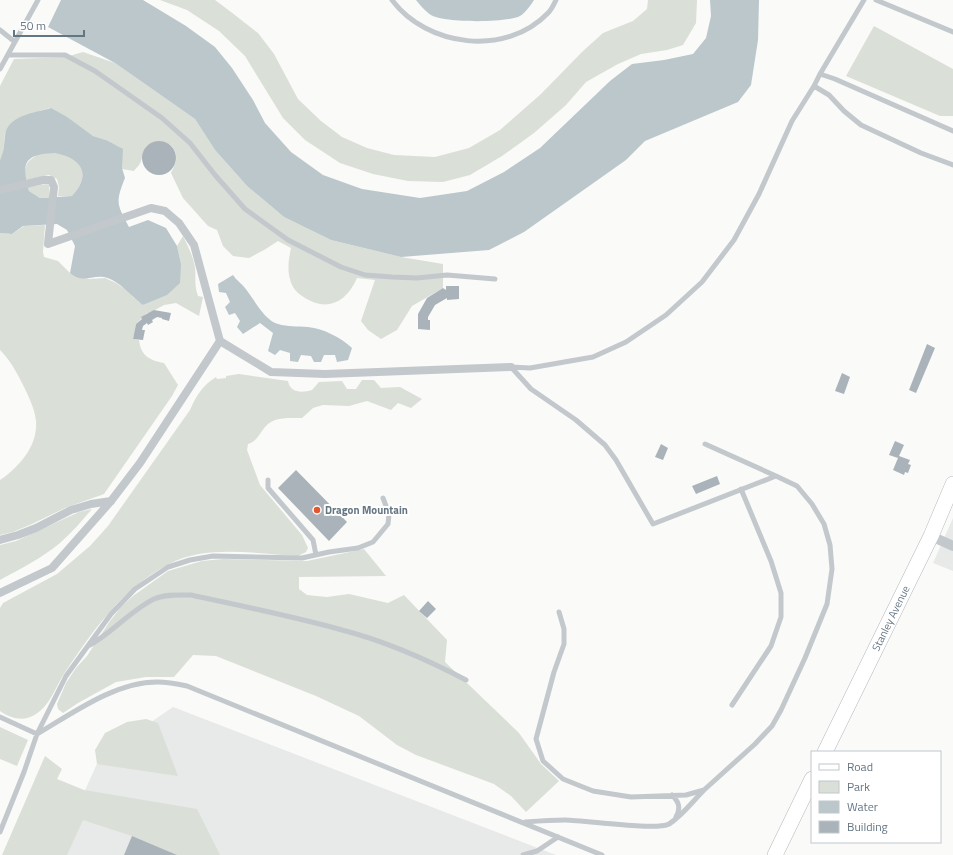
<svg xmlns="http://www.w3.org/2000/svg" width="953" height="855" viewBox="0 0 953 855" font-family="'Titillium Web',sans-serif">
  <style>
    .built { fill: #e8e9e9 }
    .green { fill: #dadfd7 }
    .water { fill: #bbc7cb; fill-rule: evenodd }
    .building { fill: #aab3b9 }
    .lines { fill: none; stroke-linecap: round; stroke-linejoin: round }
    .secondary-casing { stroke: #b3babf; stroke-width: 16 }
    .service { stroke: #c3c8cc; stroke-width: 5 }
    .pedestrian { stroke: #c3c8cc; stroke-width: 8 }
    .minor { stroke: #c3c8cc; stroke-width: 10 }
    .secondary { stroke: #fff; stroke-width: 15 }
    .poi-dot { fill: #e4572e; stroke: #fff; stroke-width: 1.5 }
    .labels { text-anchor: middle; stroke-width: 4; stroke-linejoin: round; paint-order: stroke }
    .poi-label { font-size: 11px; font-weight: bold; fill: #657683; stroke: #fff; text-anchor: start }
    .street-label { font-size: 11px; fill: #657683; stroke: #fff }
  </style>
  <rect width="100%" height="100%" fill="#fafaf8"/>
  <path class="built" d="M 953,518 L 953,571 L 933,563 Z
    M 173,707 L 556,855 L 56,855 L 100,757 Z"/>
  <path class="green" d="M 160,0 L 215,0 L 231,12 L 258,33 L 274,54 L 298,99 L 321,121 L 342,137 L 367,148 L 394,155 L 435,157 L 469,148 L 500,130 L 541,94 L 582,52 L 603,33 L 633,21 L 647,9 L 648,0 L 697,0 L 696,23 L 683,45 L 667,50 L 641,54 L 618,64 L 586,82 L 566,105 L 534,133 L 502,156 L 470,175 L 443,182 L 408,181 L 373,174 L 340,163 L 305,140 L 283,118 L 245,56 L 219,31 L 187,10 Z
    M 874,26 L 953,69 L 953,116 L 940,116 L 846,76 Z
    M 83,52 L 115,63 L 195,119 L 215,150 L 247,186 L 284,217 L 331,240 L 401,257 L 443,264 L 443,288 L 412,306 L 397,330 L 381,339 L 368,330 L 361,321 L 375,280 L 357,278 C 347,302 327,312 305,298 C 297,293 292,288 290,279 C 287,269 289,258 291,248 L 278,241 L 264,250 L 249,258 L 233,256 L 223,246 L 217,230 L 208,226 L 183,198 L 171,173 C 174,167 177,162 176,155 C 174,143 159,137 149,145 C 144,149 143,155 141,161 C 140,165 136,168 134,171 L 122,169 L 106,140 L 93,136 L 50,108 L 40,111 L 5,133 L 3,156 L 0,160 L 0,86 L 14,59 L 66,57 Z
    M 41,153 C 50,153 59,152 67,155 C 89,164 85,182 72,196 L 58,196 L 59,187 L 57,179 L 49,175 L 26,180 C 22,165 29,159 41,153 Z
    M 47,184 L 49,185 L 49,197 L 40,198 L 29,191 L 28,187 Z
    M 45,225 L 43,252 L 44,257 L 58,261 L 70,273 L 89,279 L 105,278 L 116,283 L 131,293 L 133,297 L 143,305 L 166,295 L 181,265 L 177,246 L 183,236 C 188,246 193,256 195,267 C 196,277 194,286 198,296 L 203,297 L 199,316 L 176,303 L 164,305 L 148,314 L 147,313 L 136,324 L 133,339 L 139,340 C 141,356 149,360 164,363 L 178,385 L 172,396 L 104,494 L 65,508 L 32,524 L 13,532 L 0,535 L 0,480 C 19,467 38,446 36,421 C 35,409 28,395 22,383 C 16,371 10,360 0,350 L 0,233 L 12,234 L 24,226 Z
    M 239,374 L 288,381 C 290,393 302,393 312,390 L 319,382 L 342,381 L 347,389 L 356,389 L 362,380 L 374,380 L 381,388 L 400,387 L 422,399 L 411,408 L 398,403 L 391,410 L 367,401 L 349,406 L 323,405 L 313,408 L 302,418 C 286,418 271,416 262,431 C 257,438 256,441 248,444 L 247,450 L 260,485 L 302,535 L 308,548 L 306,552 L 298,556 C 258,554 206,544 169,564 C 120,590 92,632 62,677 C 55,689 49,706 36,714 C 25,722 11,719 0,711 L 0,608 L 3,603 L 57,574 L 90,546 L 108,526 L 190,410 C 196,396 203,385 216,377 L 217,379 L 226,378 L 226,376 Z
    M 92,509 C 82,521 72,532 60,543 C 42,558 20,569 0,580 L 0,545 L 16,541 L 79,512 Z
    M 364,549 L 386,576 L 299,577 L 299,589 L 307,595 L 327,597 L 349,594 L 388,603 L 404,595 L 447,640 L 445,662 L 519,733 L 541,764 L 559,781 L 526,812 L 511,796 L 494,784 L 416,755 L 397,745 L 359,716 L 316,696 L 216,656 L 193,655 L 174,677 L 146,677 L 116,682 L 78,703 L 63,713 L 58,709 L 57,704 L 66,683 L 76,668 L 87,656 L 110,621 L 121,607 L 133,596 L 168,571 L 202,561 L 223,559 L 307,561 Z
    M 146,719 L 158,723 L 178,776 L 97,764 L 95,750 L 105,733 L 127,722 Z
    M 0,727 L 28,740 L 17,766 L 0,759 Z
    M 45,756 L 62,769 L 57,779 L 84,790 L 197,809 L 220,855 L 177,855 L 132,836 L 83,820 L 67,855 L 2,855 Z"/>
  <path class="water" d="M 61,0 L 143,0 L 186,26 L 215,47 L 232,68 L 253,100 L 265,123 L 291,152 L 323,175 L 362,189 L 420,198 L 467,191 L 504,172 L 540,148 L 610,81 L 632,64 L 664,60 L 693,54 L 706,38 L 711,16 L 710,0 L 759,0 L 758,40 L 751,85 L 738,102 L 645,141 L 626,160 L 524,232 L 489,250 L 401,257 L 331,240 L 284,217 L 247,186 L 215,150 L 195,119 L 115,63 L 48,27 Z
    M 416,0 L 534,0 C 531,5 525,13 520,16 C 506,23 444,23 431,15 C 426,12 420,5 416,0 Z
    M 51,108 L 67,117 L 93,136 L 106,140 L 123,149 L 122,168 L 125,178 C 115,203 117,204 129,227 L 148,220 L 166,228 L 177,246 L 181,264 L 180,283 L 167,295 L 143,305 C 132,297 119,280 104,277 C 90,275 84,284 70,273 L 75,246 L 67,230 L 57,224 L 23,226 L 12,234 L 0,233 L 0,160 C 4,153 4,144 5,136 C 7,115 35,113 51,108 ZM 55,153 C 82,158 92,174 72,196 L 40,198 L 29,191 C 21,163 24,154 55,153 Z
    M 233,275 C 236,280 241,283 245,288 C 254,299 264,320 278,324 C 288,327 297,326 308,327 C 324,329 340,337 352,348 L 348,360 L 337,362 L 335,355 L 324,355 L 321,362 L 314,362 L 311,356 L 301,355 L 298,362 L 290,361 L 290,353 L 280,350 L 275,355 L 268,351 L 273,333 L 260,323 L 243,334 L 237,327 L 240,321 L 235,313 L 229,315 L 225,307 L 230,302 L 226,293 L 219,292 L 218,284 Z"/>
  <path class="building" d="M142 158a17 17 0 1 1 34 0a17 17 0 1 1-34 0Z
    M 446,286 L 459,286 L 459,299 L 447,300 L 447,298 L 435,305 L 428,317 L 428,320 L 430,320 L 430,330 L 418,329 L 418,314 L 427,298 L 443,288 L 446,290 Z
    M 154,310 L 171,313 L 169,321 L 162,319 L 162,318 L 157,317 L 152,320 L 153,322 L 148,325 L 147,323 L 143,326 L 142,330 L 145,330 L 143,340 L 133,339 L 136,324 L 142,319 L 141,317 Z
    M 927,344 L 935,348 L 916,393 L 909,390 Z
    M 842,373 L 850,377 L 844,394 L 835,391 Z
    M 895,441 L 904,445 L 899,456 L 910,460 L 908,464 L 911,465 L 908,473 L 905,472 L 904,475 L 893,470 L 898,458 L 889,455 Z
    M 661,444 L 668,448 L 663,460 L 655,457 Z
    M 296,470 L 347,522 L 329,541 L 278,488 Z
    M 717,476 L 720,484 L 696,494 L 692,486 Z
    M 428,601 L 436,609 L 427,618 L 419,611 Z
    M 132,836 L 177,855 L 124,855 Z"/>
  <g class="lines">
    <g class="secondary-casing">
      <g id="secondary">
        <path id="s1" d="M 825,752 L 931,536 L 953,484"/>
        <path d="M 775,855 L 812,779"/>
      </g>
    </g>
    <path class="service" d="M 392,0 C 427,47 506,57 548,13 C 552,9 554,4 556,0
      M 876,0 L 953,32
      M 0,30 L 15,42
      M 8,55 L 65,55 L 95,71 L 162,118 L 190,143 L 215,175 L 245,209 L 288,240 L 341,267 L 365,275 L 392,277 L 417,278 L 447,275 L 495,279
      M 0,69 L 38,0
      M 820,74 L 835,79 L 953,131
      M 814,86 L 829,95 L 844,111 L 861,125 L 921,153 L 953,165
      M 511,367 L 531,389 L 576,420 L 605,445 L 616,460 L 653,524 L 776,476 L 797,486 L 812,504 L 824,524 L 830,545 L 832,569 L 827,604 L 805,658 L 781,710 L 772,726 L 755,744 L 704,790 L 686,795 L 631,797 L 593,791 L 563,779 L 543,761 L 536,739 L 554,672 L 564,644 L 564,629 L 559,612
      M 511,367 L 530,368 L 593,357 L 626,342 L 666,315 L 702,282 L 734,240 L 759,194 L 792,121 L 814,86 L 820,74 L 864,0
      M 705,444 L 776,476
      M 268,480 L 268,488 L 313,540 L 316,555
      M 90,645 C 113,632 130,611 154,599 C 165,594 179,595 191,595 C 241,606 292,616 342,630 C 385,641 426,659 466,680
      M 732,705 L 771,646 L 781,617 L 781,593 L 771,561 L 741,489
      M 0,717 L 37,734 C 73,713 115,682 157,682 C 167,682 178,684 187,686 L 602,855
      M 672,795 C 679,802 681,808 676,817
      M 525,822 C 538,821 551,820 565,820 C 585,820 655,831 669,824 C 682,816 693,801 704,790
      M 0,832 L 24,772 L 37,734 L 66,676 L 111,614 L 135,589 L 168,567 L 190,560 L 213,556 L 302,558 L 329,552 L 358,548 L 373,542 L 388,524 L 389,514 L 383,498
      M 523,855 L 537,851 L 558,837"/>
    <path class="pedestrian" d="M 0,190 L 43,180 L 51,180 L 54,187 L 48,244 L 151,208 L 165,211 L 179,223 L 194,245 L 220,341 L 140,463 L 111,501 L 52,568 L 0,593
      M 220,341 L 271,372 L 325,374 L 511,367
      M 0,540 L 18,535 L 36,528 L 71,510 L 91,504 L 111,501"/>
    <path class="minor" d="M 931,536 L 953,546"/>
    <use href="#secondary" class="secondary"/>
  </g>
  <circle class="poi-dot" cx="317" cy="510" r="4"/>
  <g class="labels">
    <g class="poi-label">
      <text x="325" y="514">Dragon Mountain</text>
    </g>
    <g class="street-label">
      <text dy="4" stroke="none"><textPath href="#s1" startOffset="149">Stanley Avenue</textPath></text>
    </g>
  </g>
  <rect x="811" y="751" width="130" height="92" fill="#ffffff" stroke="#c1c8cd"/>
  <rect x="819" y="764" width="20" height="6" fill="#ffffff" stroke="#c1c8cd"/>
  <text x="847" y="771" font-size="12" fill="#657683">Road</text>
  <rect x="819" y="781" width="20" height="12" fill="#dadfd7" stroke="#c1c8cd"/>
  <text x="847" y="791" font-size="12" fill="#657683">Park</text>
  <rect x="819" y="801" width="20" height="12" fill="#bbc7cb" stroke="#c1c8cd"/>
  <text x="847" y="811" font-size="12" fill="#657683">Water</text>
  <rect x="819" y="821" width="20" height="12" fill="#aab3b9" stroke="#c1c8cd"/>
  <text x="847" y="831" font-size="12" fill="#657683">Building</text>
  <path d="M14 30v6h70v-6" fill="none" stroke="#657683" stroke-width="2"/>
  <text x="20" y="30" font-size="12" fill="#657683" stroke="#ffffff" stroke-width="3" paint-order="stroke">50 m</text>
</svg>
